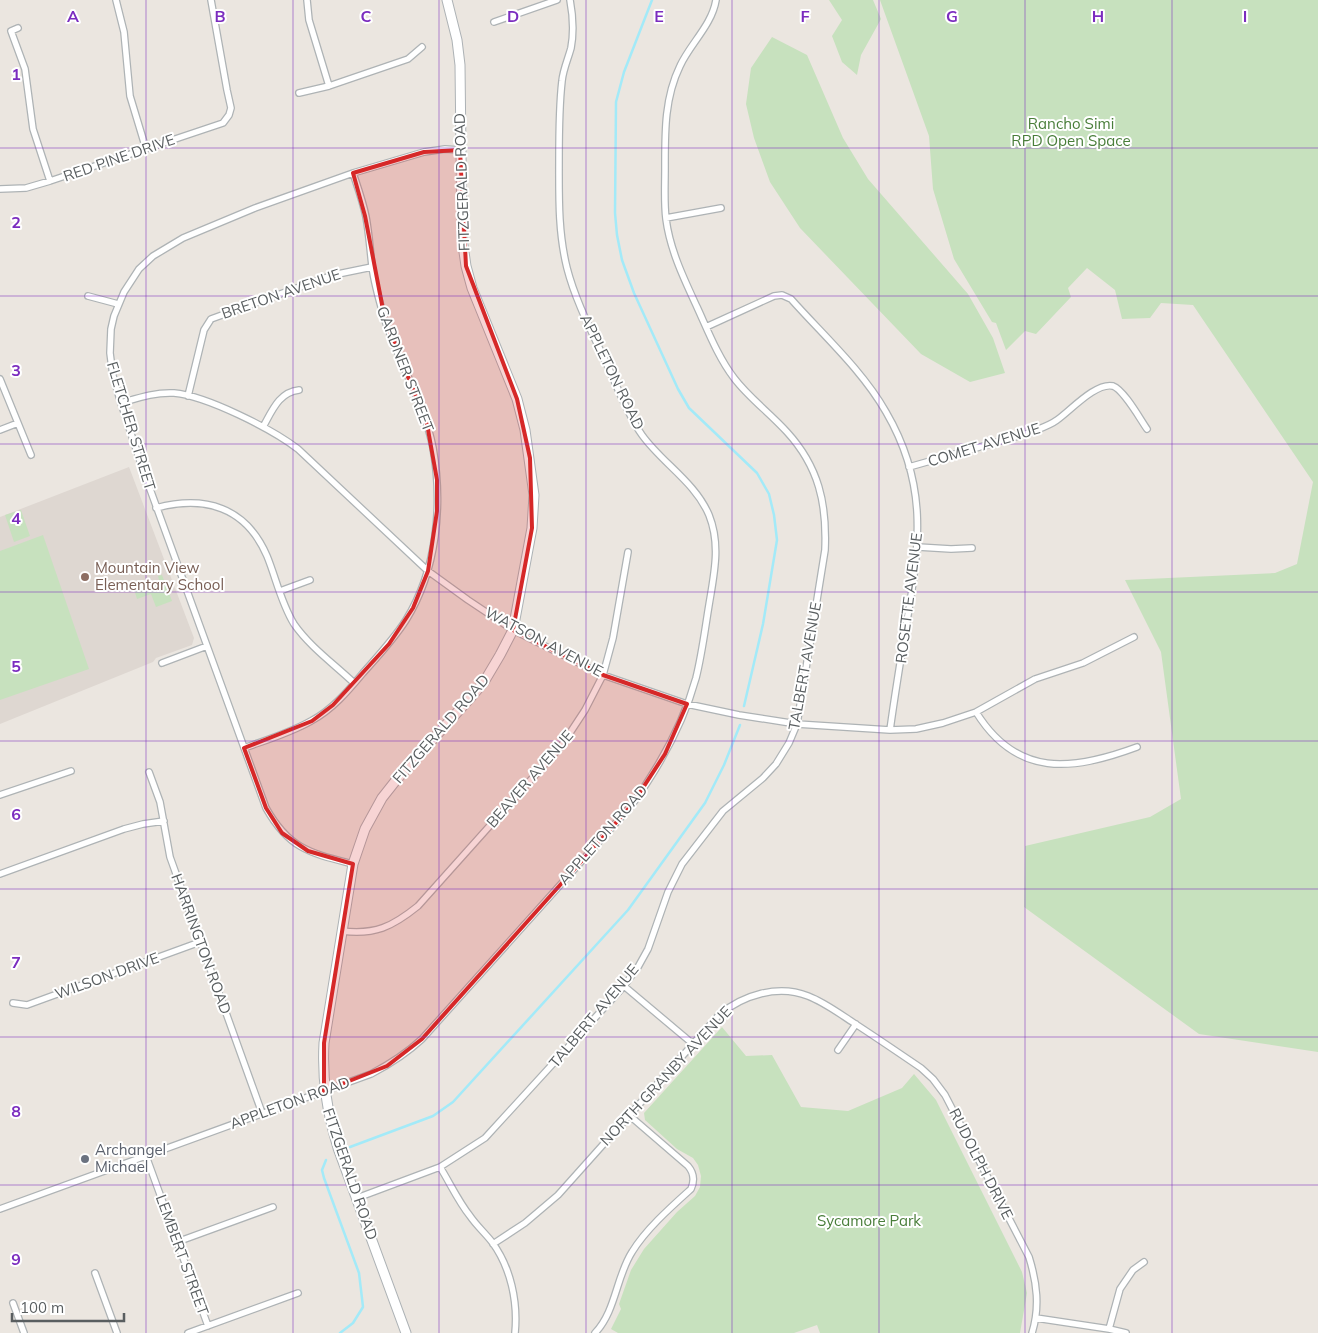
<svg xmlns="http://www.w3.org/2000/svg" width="1318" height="1333" viewBox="0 0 1318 1333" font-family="Mulish,sans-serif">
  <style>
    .education { fill: #ded7d1 }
    .green { fill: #c7e1be }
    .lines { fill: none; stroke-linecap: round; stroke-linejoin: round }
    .stream { stroke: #a3eaf8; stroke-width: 2.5 }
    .minor-casing { stroke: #aeb3b5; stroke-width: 8 }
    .secondary-casing { stroke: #adb2b5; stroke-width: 11 }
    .minor { stroke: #fff; stroke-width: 5.5 }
    .secondary { stroke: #fff; stroke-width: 9 }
    .marked { fill: #d62828; fill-opacity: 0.2; stroke: #d62828; stroke-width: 4; stroke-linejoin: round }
    .grid { fill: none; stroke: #7b2cbf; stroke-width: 1; stroke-opacity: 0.55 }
    .education-dot { fill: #8d6e63; stroke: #fff; stroke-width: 2 }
    .worship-dot { fill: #6b7280; stroke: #fff; stroke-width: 2 }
    .labels { text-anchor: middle; stroke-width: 4; stroke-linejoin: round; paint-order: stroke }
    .park-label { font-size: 15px; fill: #497e3a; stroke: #fff }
    .street-label { font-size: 15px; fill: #595e60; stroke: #fff }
    .education-label { font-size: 15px; fill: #785e54; stroke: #fff; text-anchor: start }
    .worship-label { font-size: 15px; fill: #5b616d; stroke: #fff; text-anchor: start }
    .grid-label { font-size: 16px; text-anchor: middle; font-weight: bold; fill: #7b2cbf; stroke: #fff; stroke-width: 4; stroke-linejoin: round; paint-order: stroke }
  </style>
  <rect width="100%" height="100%" fill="#ebe6e0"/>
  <path class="education" d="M 129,467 L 194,638 L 192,645 L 156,658 L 153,662 L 0,724 L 0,517 Z"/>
  <path class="green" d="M 829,0 L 873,0 L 881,19 L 861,55 L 857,75 L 842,62 L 832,36 L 842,20 Z
    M 880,0 L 1318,0 L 1318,1052 L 1199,1034 L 1024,907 L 1025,846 L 1150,817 L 1181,799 L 1161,652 L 1125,580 L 1275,573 L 1297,564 L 1313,482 L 1193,305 L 1161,303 L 1150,318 L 1122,319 L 1115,290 L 1087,268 L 1068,288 L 1071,297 L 1036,334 L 1025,331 L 1006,350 L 996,323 L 992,322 L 954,259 L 933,189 L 929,136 Z
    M 772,37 L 807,55 L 843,138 L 868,179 L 968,294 L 993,338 L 1005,373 L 970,382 L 921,354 L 800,228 L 770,182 L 754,138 L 746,104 L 751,68 Z
    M 21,510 L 30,536 L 14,542 L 5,515 Z
    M 43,535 L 89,669 L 0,700 L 0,551 Z
    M 162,575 L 172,601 L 156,607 L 151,594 L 137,599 L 134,589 L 159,580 L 158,576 Z
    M 722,1027 L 746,1056 L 772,1055 L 801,1107 L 848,1111 L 902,1088 L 914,1074 L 936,1100 L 1022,1272 L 1027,1293 L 1020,1333 L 820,1333 L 817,1325 L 794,1333 L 618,1333 L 611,1329 L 621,1309 L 619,1304 L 631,1270 L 644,1249 L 677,1212 L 695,1196 L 700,1187 L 701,1176 L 698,1165 L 693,1158 L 677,1149 L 645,1120 L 644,1113 Z"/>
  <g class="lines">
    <path class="stream" d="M 652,0 L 624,72 L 616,102 L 615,213 L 617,235 L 622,260 L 634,293 L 678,389 L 689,408 L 757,473 L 769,494 L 774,515 L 777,540 L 763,624 L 744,706
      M 350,1147 L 433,1116 L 453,1102 L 628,910 L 705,803 L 724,765 L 740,725
      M 326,1160 L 322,1170 L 324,1178 L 359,1273 L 363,1307 L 353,1323 L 340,1333"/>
    <g class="minor-casing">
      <path id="minor" d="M 116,0 L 124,32 L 130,96 L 146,149
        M 307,0 L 309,20 L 329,86
        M 494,22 L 557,0
        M 18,28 L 11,31 L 25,69 L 33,129 L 50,181
        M 299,93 L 329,86 L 408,59 L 422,47
        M 0,189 L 26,188 L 50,181 L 223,123 L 229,115 L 231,108 L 227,90 L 211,0
        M 666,218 L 721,208
        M 88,296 L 118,304
        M 706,327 L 774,296 L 782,295 L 791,299 C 823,335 862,370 886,412 C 928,484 920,543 907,621 C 901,657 895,694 890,730
        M 0,379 L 31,455
        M 188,396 L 204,330 L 211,319 L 333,275 L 372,267
        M 121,403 C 138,398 155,392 174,393 C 207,396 272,429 298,449 L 428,571 L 468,600 L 513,630 L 603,675 L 687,704 L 739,715 L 797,724 L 890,730 L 916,729 L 943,723 L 976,712 L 1035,679 L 1083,663 L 1134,637
        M 263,427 C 272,411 279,392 299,390
        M 0,430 L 18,423
        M 909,467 L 1029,433 C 1038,429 1049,426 1057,420 C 1070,411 1096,382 1113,386 C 1124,390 1140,419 1147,429
        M 156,508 C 205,495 246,507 267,556 C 276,578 281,603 294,624 C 310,647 334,664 354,683
        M 918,547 L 951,549 L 972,548
        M 280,591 L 310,580
        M 162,663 L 207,646
        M 976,712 C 1017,778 1072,771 1137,747
        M 244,748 C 266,740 290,733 311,721 C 332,710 348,691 363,673 C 378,656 394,639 406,620 C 437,570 443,505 433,448 C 424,401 398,362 384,317 C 379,300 374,283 372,266 C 370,249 369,233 366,217 C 363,202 358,188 353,173
        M 149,772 L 160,802 L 170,857 L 262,1113
        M 0,795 L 71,771
        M 353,864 C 310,853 289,849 266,808 L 142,467 L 121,403 L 113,376 L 110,353 L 111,329 L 114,316 L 124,292 L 139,269 L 153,256 L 183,238 L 255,208 L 353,173 L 424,152 L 445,149 L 460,150
        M 0,874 L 124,829 L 143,824 L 164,821
        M 342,931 C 375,935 392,927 418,906 L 562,745 L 585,710 L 603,675 L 613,638 L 628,552
        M 624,986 L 693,1044
        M 13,1003 L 27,1005 L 200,942
        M 838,1050 L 856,1024
        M 146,1156 L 208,1326
        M 440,1167 C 450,1183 458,1201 470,1216 C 476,1225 485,1233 492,1242 C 511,1268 518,1302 515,1333
        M 357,1198 L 440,1167 L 485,1138 L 624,986 L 638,967 L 648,949 L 668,892 L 682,864 L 723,811 L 763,778 L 776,764 L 789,743 L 797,724 L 825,550 C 827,504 819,467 787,432 C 770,413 749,398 734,378 C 718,357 708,331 697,307 C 684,279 670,250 666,219 C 664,203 665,186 665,170 C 665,134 664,99 680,66 C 690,44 712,25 716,0
        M 0,1209 L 371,1074 C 390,1064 406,1054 422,1039 L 631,806 C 660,766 683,725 696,678 C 702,654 705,629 709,605 C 714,574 721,545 709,515 C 695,482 662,463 642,435 C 628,415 619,391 609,369 C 594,336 576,303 567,268 C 558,232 559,196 559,160 C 559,133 559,107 562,81 C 563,70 568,59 571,48 C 574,32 573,16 570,0
        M 177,1242 L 273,1207
        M 493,1244 L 525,1223 L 558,1195 L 719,1015 C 743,995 778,984 808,996 C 824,1002 840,1014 854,1023 C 877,1038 899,1053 921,1068 L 933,1079 L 945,1095 L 1029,1257 C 1037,1283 1040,1307 1032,1333
        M 95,1273 L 117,1333
        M 13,1303 L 24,1333
        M 1036,1318 L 1109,1329 L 1126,1333
        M 1109,1329 L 1120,1289 L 1133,1270 L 1144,1262
        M 188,1333 L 298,1293
        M 595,1333 C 616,1311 616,1277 632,1252 C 646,1229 671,1207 691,1189 C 695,1180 694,1173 688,1166 L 630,1116"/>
    </g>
    <g class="secondary-casing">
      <path id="secondary" d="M 406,1333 L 338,1148 C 327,1111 322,1081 324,1043 L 353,864 L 365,829 L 382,798 L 397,779 L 472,696 L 484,682 L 500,655 L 513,630 L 532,528 L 534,495 L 525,430 L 517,399 L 472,288 L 466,266 L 462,238 L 460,65 L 457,40 L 447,0"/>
    </g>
    <use href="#minor" class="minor"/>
    <use href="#secondary" class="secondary"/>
  </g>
  <path class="marked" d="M 460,150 L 466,266 L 517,399 L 530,458 L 532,528 L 513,630 L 603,675 L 687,704 L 665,754 L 631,806 L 422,1039 L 387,1066 L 324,1091 L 324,1043 L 353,864 L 308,851 L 282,833 L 266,808 L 244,748 L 312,721 L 333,705 L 389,644 L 413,608 L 428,571 L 437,511 L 437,480 L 427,424 L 385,320 L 365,216 L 353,173 L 424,152 Z"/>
  <path class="grid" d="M 146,0 L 146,1333M 293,0 L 293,1333M 439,0 L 439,1333M 586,0 L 586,1333M 732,0 L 732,1333M 879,0 L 879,1333M 1025,0 L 1025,1333M 1172,0 L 1172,1333M 0,148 L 1318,148M 0,296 L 1318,296M 0,444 L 1318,444M 0,592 L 1318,592M 0,741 L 1318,741M 0,889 L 1318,889M 0,1037 L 1318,1037M 0,1185 L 1318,1185"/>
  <circle class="education-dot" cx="85" cy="577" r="5"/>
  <circle class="worship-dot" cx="85" cy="1159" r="5"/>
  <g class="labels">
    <g class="park-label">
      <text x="1071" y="129">Rancho Simi<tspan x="1071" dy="17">RPD Open Space</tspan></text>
      <text x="869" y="1226">Sycamore Park</text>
    </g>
    <g class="street-label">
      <text transform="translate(119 158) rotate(-19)" y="5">RED PINE DRIVE</text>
      <text transform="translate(462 182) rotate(-92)" y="5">FITZGERALD ROAD</text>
      <text transform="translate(281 294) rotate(-19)" y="5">BRETON AVENUE</text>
      <text transform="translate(405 369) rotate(69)" y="5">GARDNER STREET</text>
      <text transform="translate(612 372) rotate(64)" y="5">APPLETON ROAD</text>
      <text transform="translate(131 426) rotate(73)" y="5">FLETCHER STREET</text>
      <text transform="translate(984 445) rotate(-17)" y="5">COMET AVENUE</text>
      <text transform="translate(909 598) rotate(-83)" y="5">ROSETTE AVENUE</text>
      <text transform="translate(544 642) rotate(28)" y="5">WATSON AVENUE</text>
      <text transform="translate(805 666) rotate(-80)" y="5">TALBERT AVENUE</text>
      <text transform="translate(441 729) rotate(-49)" y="5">FITZGERALD ROAD</text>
      <text transform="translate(530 779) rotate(-49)" y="5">BEAVER AVENUE</text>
      <text transform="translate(603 835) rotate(-49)" y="5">APPLETON ROAD</text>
      <text transform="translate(201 944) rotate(70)" y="5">HARRINGTON ROAD</text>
      <text transform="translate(107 976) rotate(-20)" y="5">WILSON DRIVE</text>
      <text transform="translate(594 1016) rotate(-50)" y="5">TALBERT AVENUE</text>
      <text transform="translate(666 1076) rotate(-47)" y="5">NORTH GRANBY AVENUE</text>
      <text transform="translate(290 1103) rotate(-20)" y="5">APPLETON ROAD</text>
      <text transform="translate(981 1164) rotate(63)" y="5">RUDOLPH DRIVE</text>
      <text transform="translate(350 1174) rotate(71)" y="5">FITZGERALD ROAD</text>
      <text transform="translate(182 1255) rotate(70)" y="5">LEMBERT STREET</text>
    </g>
    <g class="education-label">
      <text x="95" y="573">Mountain View<tspan x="95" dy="17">Elementary School</tspan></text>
    </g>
    <g class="worship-label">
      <text x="95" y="1155">Archangel<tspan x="95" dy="17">Michael</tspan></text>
    </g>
  </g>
  <g class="grid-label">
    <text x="73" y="22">A</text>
    <text x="220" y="22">B</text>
    <text x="366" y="22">C</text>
    <text x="513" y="22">D</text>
    <text x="659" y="22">E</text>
    <text x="805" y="22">F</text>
    <text x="952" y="22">G</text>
    <text x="1098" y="22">H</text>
    <text x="1245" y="22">I</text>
    <text x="16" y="80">1</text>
    <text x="16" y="228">2</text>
    <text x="16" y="376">3</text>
    <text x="16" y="524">4</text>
    <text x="16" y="672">5</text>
    <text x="16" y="820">6</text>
    <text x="16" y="968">7</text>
    <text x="16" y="1117">8</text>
    <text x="16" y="1265">9</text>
  </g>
  <path d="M12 1313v8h112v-8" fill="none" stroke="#595e60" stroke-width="2.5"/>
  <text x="20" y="1313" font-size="15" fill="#595e60" stroke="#ffffff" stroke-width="4" paint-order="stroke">100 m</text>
</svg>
